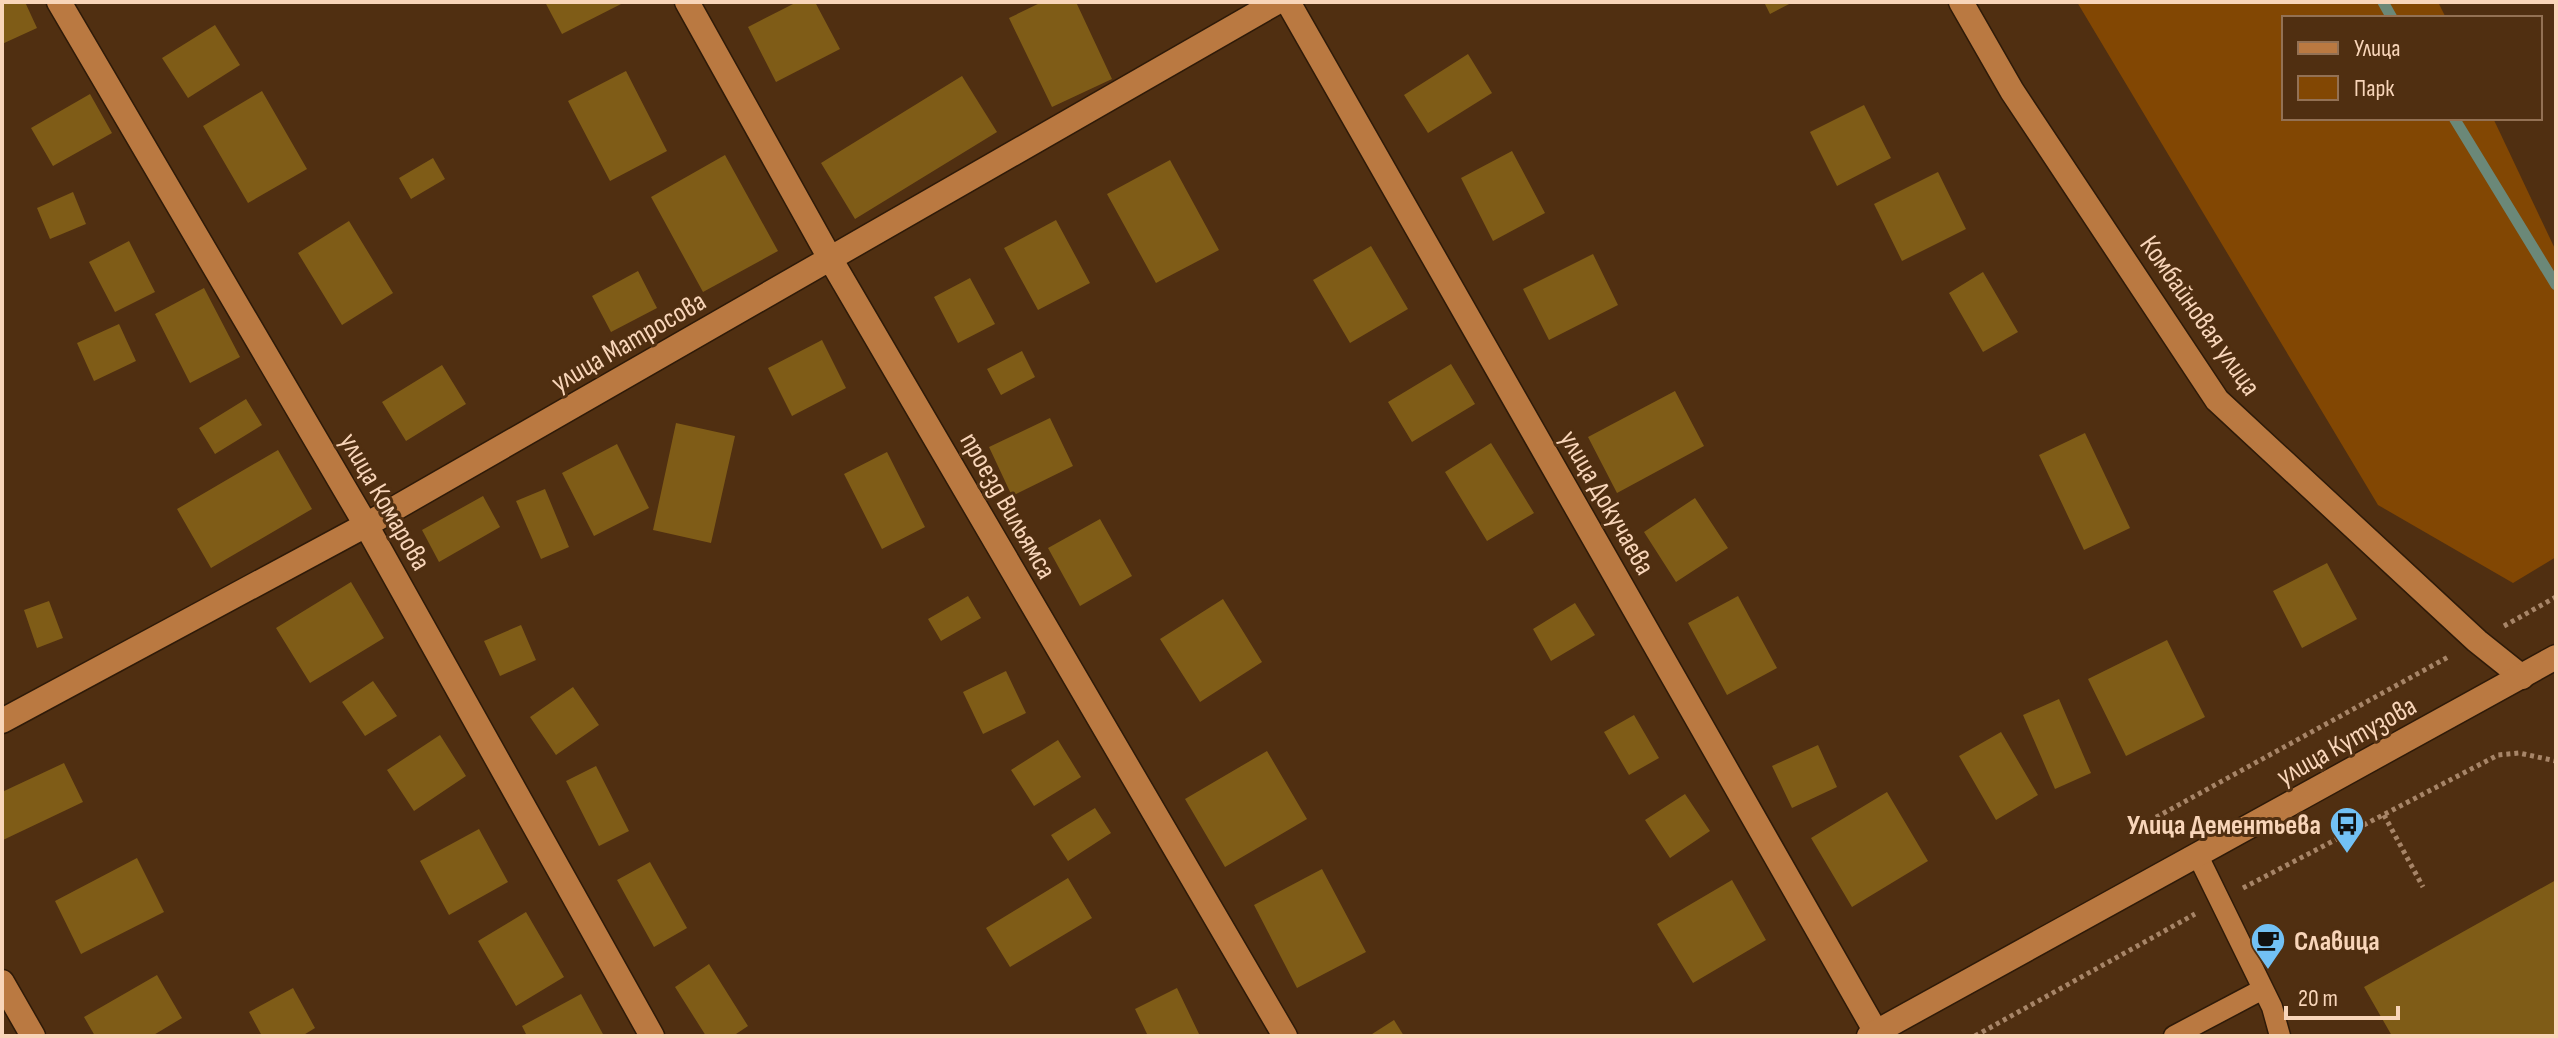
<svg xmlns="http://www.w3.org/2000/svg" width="2558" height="1038" viewBox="0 0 2558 1038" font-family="'Sofia Sans Condensed',sans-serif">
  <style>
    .green { fill: #824703 }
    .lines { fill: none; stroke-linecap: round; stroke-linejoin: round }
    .stream { stroke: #6b8878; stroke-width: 11 }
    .building { fill: #7f5c17 }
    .lane-casing { stroke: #2e1a08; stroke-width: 23 }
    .street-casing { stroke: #2e1a08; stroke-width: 27 }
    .secondary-casing { stroke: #2e1a08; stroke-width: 27 }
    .path { stroke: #a78568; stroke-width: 5; stroke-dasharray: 4 4; stroke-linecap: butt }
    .lane { stroke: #ba7941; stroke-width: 20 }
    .street { stroke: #ba7941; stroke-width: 24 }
    .secondary { stroke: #ba7941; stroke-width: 24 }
    .labels { text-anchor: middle; stroke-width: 6; stroke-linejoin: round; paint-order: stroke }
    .street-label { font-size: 28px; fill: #f8d5b9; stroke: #502f11 }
    .poi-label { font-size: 28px; font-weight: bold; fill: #f8d5b9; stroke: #502f11; text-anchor: end }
  </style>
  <rect width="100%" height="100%" fill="#502f11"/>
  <path class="green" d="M 2077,2 L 2438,2 L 2446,18 L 2284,18 L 2284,118 L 2493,118 L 2556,251 L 2556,557 L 2513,583 L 2378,505 Z"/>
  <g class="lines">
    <path class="stream" d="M 2383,2 L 2392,18
      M 2454,118 L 2556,285"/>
  </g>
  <path class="building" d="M 2,2 L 25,2 L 37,28 L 2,44 Z
    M 545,2 L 625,2 L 562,34 Z
    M 797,2 L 815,2 L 840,49 L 776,82 L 748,27 Z
    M 1042,2 L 1076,2 L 1112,79 L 1052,107 L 1009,18 Z
    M 1764,2 L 1793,2 L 1770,14 Z
    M 215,25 L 240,65 L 188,98 L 162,58 Z
    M 1468,54 L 1492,93 L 1428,133 L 1404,95 Z
    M 626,71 L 667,151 L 610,181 L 568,101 Z
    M 962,76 L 997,132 L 855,219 L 821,163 Z
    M 262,91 L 307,169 L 248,203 L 203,126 Z
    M 90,94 L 112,133 L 53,166 L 31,128 Z
    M 1864,105 L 1891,158 L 1837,186 L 1810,132 Z
    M 1512,151 L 1545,213 L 1493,241 L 1461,178 Z
    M 725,155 L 778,251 L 703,292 L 651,197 Z
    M 433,158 L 445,179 L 411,199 L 399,178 Z
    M 1170,160 L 1219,250 L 1156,283 L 1107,194 Z
    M 1938,172 L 1966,229 L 1902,261 L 1874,204 Z
    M 73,192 L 86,224 L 50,239 L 37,208 Z
    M 1056,220 L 1090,283 L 1038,310 L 1004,248 Z
    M 349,221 L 393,293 L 342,325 L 298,253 Z
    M 129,241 L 155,292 L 115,312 L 89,262 Z
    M 1371,246 L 1408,309 L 1350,343 L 1313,280 Z
    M 1593,254 L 1618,305 L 1549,340 L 1523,289 Z
    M 638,271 L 657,308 L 611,332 L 592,296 Z
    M 1983,272 L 2018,332 L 1983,352 L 1949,293 Z
    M 970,278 L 995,324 L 958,343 L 934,297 Z
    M 204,288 L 240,357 L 190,383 L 155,314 Z
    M 119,324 L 136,361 L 94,381 L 77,343 Z
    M 822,340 L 846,388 L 792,416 L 768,368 Z
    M 1022,351 L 1035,377 L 1001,395 L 987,369 Z
    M 1451,364 L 1475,404 L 1412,442 L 1388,402 Z
    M 442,365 L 466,404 L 406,441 L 382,402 Z
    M 1675,391 L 1704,446 L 1617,493 L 1588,437 Z
    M 246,399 L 262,425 L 215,454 L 199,428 Z
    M 1050,418 L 1073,466 L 1012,496 L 989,447 Z
    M 676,423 L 735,436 L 711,543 L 653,530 Z
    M 2085,433 L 2130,528 L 2084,550 L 2039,455 Z
    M 1491,443 L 1534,513 L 1487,541 L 1445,472 Z
    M 617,444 L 649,508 L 594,536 L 562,473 Z
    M 278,450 L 312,509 L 211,568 L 177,509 Z
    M 887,452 L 925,527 L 882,549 L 844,474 Z
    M 545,489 L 569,547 L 541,559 L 516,501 Z
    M 483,496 L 500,527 L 439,562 L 422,530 Z
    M 1695,498 L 1728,548 L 1676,582 L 1644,532 Z
    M 1100,519 L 1132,576 L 1080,606 L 1048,548 Z
    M 2327,563 L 2357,619 L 2302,648 L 2273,591 Z
    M 351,582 L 384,638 L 310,683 L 276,628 Z
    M 968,596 L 981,618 L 941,641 L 928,619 Z
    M 1738,596 L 1777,668 L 1727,695 L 1688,623 Z
    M 1223,599 L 1262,662 L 1200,702 L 1160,639 Z
    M 49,601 L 63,638 L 37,648 L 24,610 Z
    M 1575,603 L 1595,635 L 1551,661 L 1533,629 Z
    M 521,625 L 536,660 L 500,676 L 484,641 Z
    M 2167,640 L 2205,717 L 2126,756 L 2088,679 Z
    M 1006,671 L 1026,713 L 983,734 L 963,692 Z
    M 373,681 L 397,716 L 365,736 L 342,702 Z
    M 573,687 L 599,725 L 556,755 L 530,717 Z
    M 2059,699 L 2091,773 L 2055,789 L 2023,715 Z
    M 1634,715 L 1659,758 L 1629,775 L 1604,732 Z
    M 2001,732 L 2038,795 L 1996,820 L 1959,756 Z
    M 440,735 L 466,776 L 414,811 L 387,770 Z
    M 1058,740 L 1081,777 L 1034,806 L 1011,770 Z
    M 1818,745 L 1837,787 L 1792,808 L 1772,766 Z
    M 1267,751 L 1307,819 L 1225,867 L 1185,799 Z
    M 64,763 L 83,802 L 3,840 L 2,792 Z
    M 596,766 L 629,831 L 599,846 L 566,781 Z
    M 1887,792 L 1928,861 L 1852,907 L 1811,838 Z
    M 1685,794 L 1710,831 L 1670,858 L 1645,820 Z
    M 1095,808 L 1111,833 L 1068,861 L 1051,835 Z
    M 479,829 L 508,882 L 449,915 L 420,861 Z
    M 137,858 L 164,912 L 81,954 L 55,901 Z
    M 650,862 L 687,928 L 654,947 L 617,880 Z
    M 1322,869 L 1366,952 L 1297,988 L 1254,905 Z
    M 1068,878 L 1092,918 L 1010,967 L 986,928 Z
    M 1732,880 L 1766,940 L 1693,983 L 1657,924 Z
    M 2556,880 L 2556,1036 L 2392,1036 L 2364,987 Z
    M 526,912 L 564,977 L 516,1006 L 478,941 Z
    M 709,964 L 748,1026 L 733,1036 L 706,1036 L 675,987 Z
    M 157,975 L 182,1018 L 152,1036 L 95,1036 L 84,1017 Z
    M 293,988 L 315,1028 L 302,1036 L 262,1036 L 249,1012 Z
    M 1177,988 L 1200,1036 L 1148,1036 L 1135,1009 Z
    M 581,994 L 604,1036 L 527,1036 L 522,1026 Z
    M 1394,1020 L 1404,1036 L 1369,1036 Z"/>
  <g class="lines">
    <g class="lane-casing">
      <path id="lane" d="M 2198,856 L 2272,1007 L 2280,1036
        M 2174,1036 L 2263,989"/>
    </g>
    <g class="street-casing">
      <path id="street" d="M 59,2 L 366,525 L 652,1036
        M 687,2 L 831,260 L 1285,1036
        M 1288,2 L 1876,1032
        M 1961,2 L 2012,91 L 2217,400 L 2477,641 L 2522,677
        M 2,721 L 366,525 L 1277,2
        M 2,982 L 33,1036"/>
    </g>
    <g class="secondary-casing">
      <path id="secondary" d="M 1869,1036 L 2556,657"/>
    </g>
    <path class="path" d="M 2504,626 L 2556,597
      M 2384,815 L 2423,887
      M 2142,825 L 2450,656
      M 2243,888 L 2498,755 L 2519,753 L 2556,761
      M 1975,1036 L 2195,914"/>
    <use href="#lane" class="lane"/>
    <use href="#street" class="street"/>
    <use href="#secondary" class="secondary"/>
  </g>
  <defs>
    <g id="bus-pin" transform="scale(1.8)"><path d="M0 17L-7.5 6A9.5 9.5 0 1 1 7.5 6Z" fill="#72c1f5" stroke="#502f11"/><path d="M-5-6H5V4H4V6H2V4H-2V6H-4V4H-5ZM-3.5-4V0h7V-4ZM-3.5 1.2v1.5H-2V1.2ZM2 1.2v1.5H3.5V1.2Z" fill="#111"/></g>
    <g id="cafe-pin" transform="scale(1.8)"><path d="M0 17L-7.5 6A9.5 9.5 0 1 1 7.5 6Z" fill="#72c1f5" stroke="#502f11"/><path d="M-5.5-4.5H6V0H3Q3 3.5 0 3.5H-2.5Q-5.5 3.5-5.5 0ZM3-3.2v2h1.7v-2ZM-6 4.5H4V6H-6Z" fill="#111"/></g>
  </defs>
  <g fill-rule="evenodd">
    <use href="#bus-pin" x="2347" y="824"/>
    <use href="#cafe-pin" x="2268" y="940"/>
  </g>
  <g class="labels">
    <g class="street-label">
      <text transform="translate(2201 315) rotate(55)" y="10">Комбайновая улица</text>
      <text transform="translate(628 341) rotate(-30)" y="10">улица Матросова</text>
      <text transform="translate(386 501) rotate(60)" y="10">улица Комарова</text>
      <text transform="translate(1608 502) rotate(60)" y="10">улица Докучаева</text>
      <text transform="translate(1009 505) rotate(60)" y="10">проезд Вильямса</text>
      <text transform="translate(2346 740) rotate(-29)" y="10">улица Кутузова</text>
    </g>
    <g class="poi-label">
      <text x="2321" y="834">Улица Дементьева</text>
      <text x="2294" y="950" text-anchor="start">Славица</text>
    </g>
  </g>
  <rect width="2558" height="1038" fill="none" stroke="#f8d5b9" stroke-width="8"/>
  <rect x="2282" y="16" width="260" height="104" fill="#502f11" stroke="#937154" stroke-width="2"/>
  <rect x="2298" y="42" width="40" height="12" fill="#ba7941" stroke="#937154" stroke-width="2"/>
  <text x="2354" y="56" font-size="24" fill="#f8d5b9">Улица</text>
  <rect x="2298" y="76" width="40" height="24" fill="#824703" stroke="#937154" stroke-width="2"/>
  <text x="2354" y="96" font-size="24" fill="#f8d5b9">Парк</text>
  <path d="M2286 1006v12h112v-12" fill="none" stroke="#f8d5b9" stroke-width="4"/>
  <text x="2298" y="1006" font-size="24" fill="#f8d5b9" stroke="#502f11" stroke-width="6" paint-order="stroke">20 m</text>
</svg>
